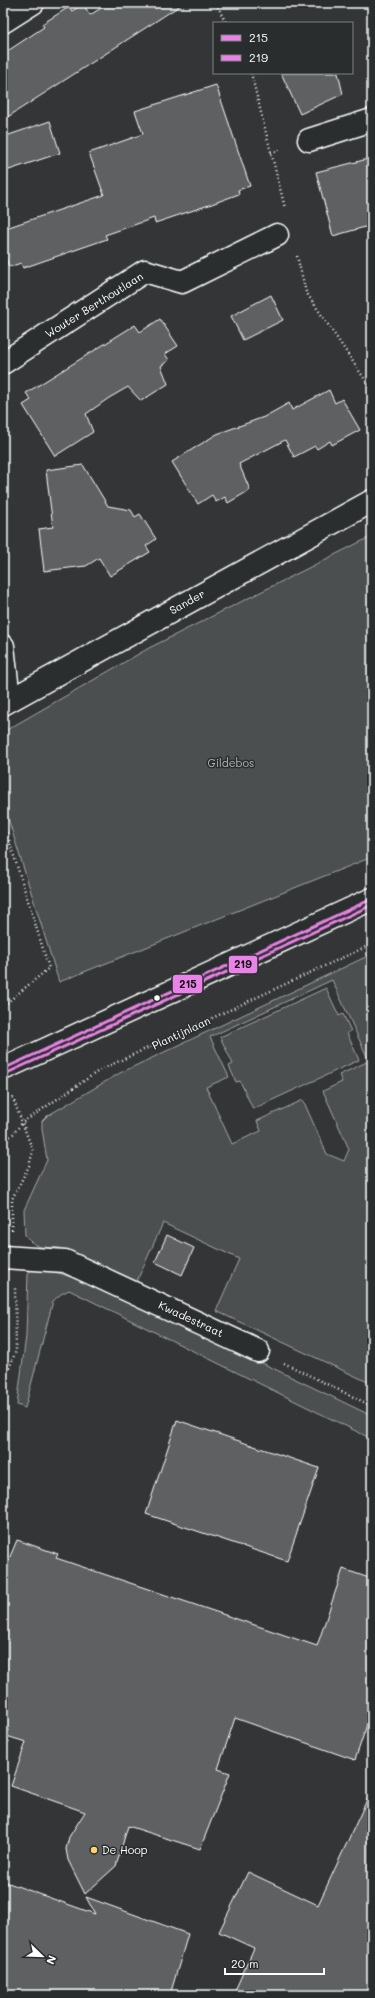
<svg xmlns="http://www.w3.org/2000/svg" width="375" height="1998" viewBox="0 0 375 1998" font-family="Mali,sans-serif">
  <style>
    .green { fill: #4c4f50; stroke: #a6a7a8; fill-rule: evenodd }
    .building { fill: #5f6162; stroke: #fff }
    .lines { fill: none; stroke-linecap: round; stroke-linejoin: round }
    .minor-casing { stroke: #fff; stroke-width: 25 }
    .secondary-casing { stroke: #fff; stroke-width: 25 }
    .path { stroke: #fff; stroke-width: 2.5; stroke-dasharray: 1 3; stroke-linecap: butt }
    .minor { stroke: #2a2d2e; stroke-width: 22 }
    .secondary { stroke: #2a2d2e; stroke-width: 22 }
    .bus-1-casing { stroke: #2a2d2e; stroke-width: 6 }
    .bus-2-casing { stroke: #2a2d2e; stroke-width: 6 }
    .bus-1 { stroke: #ea83e7; stroke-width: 3 }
    .bus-2 { stroke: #ea83e7; stroke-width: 3 }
    .bus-dot { fill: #fff; stroke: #2a2d2e; stroke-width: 1.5 }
    .poi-dot { fill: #ffd166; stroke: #2a2d2e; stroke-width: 1.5 }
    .labels { text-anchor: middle; stroke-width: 3; stroke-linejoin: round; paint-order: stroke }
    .street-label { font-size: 11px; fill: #fff; stroke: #2a2d2e }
    .park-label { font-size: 11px; fill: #b7b9b9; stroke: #2a2d2e }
    .poi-label { font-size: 11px; fill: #fff; stroke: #2a2d2e; text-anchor: start }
    .line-badge { stroke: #2a2d2e; stroke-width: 1.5 }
    .pale-badge-label { font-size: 11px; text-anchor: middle; font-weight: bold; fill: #111 }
  </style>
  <rect width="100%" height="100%" fill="#333536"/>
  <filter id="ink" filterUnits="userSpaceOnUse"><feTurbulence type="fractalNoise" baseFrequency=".025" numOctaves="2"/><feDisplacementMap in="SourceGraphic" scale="8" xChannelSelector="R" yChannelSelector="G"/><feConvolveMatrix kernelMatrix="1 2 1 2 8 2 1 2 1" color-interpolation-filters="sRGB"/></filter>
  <g filter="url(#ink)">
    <path class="green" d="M 372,536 L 372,857 L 59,982 L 3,802 L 3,732 L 149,648 Z
      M 372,954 L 372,1384 L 216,1311 L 239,1259 L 163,1223 L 136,1283 L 60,1248 L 40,1247 L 31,1242 L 25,1235 L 24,1210 L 47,1160 L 42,1129 L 42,1121 L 47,1116 L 120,1073 ZM 332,980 L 369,1061 L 339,1075 L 342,1082 L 323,1091 L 349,1149 L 344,1161 L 327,1154 L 303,1100 L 257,1121 L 261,1131 L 232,1144 L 206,1087 L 229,1077 L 210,1037 Z
      M 326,988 L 339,1016 L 343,1014 L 351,1031 L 347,1033 L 359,1060 L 253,1109 L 240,1081 L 236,1082 L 229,1066 L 233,1064 L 220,1037 Z
      M 33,1269 L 59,1273 L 88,1283 L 229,1347 L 372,1416 L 372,1439 L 69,1290 L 61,1294 L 53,1301 L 25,1408 L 17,1405 L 26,1336 L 28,1273 Z"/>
    <path class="building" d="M 109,3 L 184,3 L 3,120 L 3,54 L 44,27 L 42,24 L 69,7 L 72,11 L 83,4 L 90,15 Z
      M 281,73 L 338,73 L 343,94 L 300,114 Z
      M 216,85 L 250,186 L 238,190 L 239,194 L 209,205 L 155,223 L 154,218 L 105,235 L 107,239 L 23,268 L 21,263 L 9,267 L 3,250 L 3,229 L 104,195 L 89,153 L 143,134 L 135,111 Z
      M 50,121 L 60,153 L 3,172 L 3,137 Z
      M 372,158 L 372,225 L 333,236 L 316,172 Z
      M 271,295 L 283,320 L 243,340 L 231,316 Z
      M 160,319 L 178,346 L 165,354 L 169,360 L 161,366 L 168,384 L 141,401 L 128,387 L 109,398 L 86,414 L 93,432 L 55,456 L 23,405 L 31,400 L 26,393 L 135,325 L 140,332 Z
      M 329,390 L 335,403 L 342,399 L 360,430 L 332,445 L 330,441 L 317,449 L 315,446 L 294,457 L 285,440 L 239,464 L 250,490 L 228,503 L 225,497 L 216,502 L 212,495 L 198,504 L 172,462 L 217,434 L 264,417 L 289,403 L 292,410 Z
      M 83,465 L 108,506 L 131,510 L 135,517 L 140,514 L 156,539 L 146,546 L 150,552 L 110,576 L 99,558 L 86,566 L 44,571 L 39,529 L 53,527 L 46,470 Z
      M 167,1235 L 194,1248 L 182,1275 L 155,1262 Z
      M 177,1420 L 319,1468 L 287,1561 L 146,1514 Z
      M 17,1540 L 58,1554 L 56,1558 L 317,1646 L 343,1569 L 372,1579 L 372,1710 L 355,1760 L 235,1718 L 218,1769 L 230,1773 L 200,1849 L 128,1826 L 116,1866 L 85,1894 L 68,1860 L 66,1849 L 69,1837 L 85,1812 L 11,1786 L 26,1742 L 3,1735 L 3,1573 Z
      M 372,1789 L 372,1995 L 233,1995 L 254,1948 L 219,1932 L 248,1872 L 318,1905 Z
      M 3,1881 L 95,1914 L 86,1897 L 188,1934 L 170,1995 L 3,1995 Z"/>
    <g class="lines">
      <g class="minor-casing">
        <path id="minor" d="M 3,22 L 33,3
          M 309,140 L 372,120
          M 3,363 L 145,271 L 182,282 L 277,235
          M 3,646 L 9,700
          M 3,704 L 372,501
          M 3,1257 L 65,1261 L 258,1351"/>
      </g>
      <g class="secondary-casing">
        <path id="secondary" d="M 3,1069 L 372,899"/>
      </g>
      <path class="path" d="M 216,3 L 226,23
        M 251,73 L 285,208
        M 271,153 L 282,150
        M 297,256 L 306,292 L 372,390
        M 3,821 L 49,968 L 3,1006
        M 3,1141 L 13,1134 L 22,1123 L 100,1070 L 372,944
        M 12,1230 L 12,1199 L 29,1166 L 33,1151 L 12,1096
        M 284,1363 L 372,1406
        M 3,1383 L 16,1351 L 15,1287"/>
      <use href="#minor" class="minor"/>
      <use href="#secondary" class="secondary"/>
      <g class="bus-1-casing">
        <path id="bus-1" d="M 3,1069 L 372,899"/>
      </g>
      <g class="bus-2-casing">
        <path id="bus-2" d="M 5,1074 L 372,905"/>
      </g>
      <use href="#bus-1" class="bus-1"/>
      <use href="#bus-2" class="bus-2"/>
    </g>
  </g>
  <circle class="bus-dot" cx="157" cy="998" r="3.5"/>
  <circle class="poi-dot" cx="94" cy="1850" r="4"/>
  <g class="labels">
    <g class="street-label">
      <text transform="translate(94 305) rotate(-32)" y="4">Wouter Berthoutlaan</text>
      <text transform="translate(187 602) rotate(-29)" y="4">Sander</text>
      <text transform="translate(181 1033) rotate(-25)" y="4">Plantijnlaan</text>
      <text transform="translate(191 1319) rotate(25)" y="4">Kwadestraat</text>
    </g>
    <g class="park-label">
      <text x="231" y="767">Gildebos</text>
    </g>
    <g class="poi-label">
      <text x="102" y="1854">De Hoop</text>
    </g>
  </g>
  <g class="line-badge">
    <rect x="228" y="955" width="30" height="19" rx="4" fill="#ea83e7"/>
    <rect x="172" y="974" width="31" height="20" rx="4" fill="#ea83e7"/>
  </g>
  <g class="pale-badge-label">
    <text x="243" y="968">219</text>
    <text x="188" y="988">215</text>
  </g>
  <rect width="375" height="1998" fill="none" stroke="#2a2d2e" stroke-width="16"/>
  <rect x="8" y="8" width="359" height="1982" fill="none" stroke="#fff" stroke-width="1.5" filter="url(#ink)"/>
  <rect x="213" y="22" width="140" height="52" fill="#2a2d2e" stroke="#7f8182"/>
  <rect x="221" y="35" width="20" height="6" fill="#ea83e7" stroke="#7f8182"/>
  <text x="249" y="42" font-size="12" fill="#ffffff">215</text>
  <rect x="221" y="55" width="20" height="6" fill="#ea83e7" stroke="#7f8182"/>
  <text x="249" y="62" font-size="12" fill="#ffffff">219</text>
  <g transform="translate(42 1956) rotate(113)" stroke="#2a2d2e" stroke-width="3" paint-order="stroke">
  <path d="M0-3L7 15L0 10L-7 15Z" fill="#ffffff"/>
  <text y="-6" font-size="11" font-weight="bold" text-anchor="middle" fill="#ffffff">N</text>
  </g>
  <path d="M225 1968v6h99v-6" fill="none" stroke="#ffffff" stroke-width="2"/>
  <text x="231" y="1968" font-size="12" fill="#ffffff" stroke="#2a2d2e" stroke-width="3" paint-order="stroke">20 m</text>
</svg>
